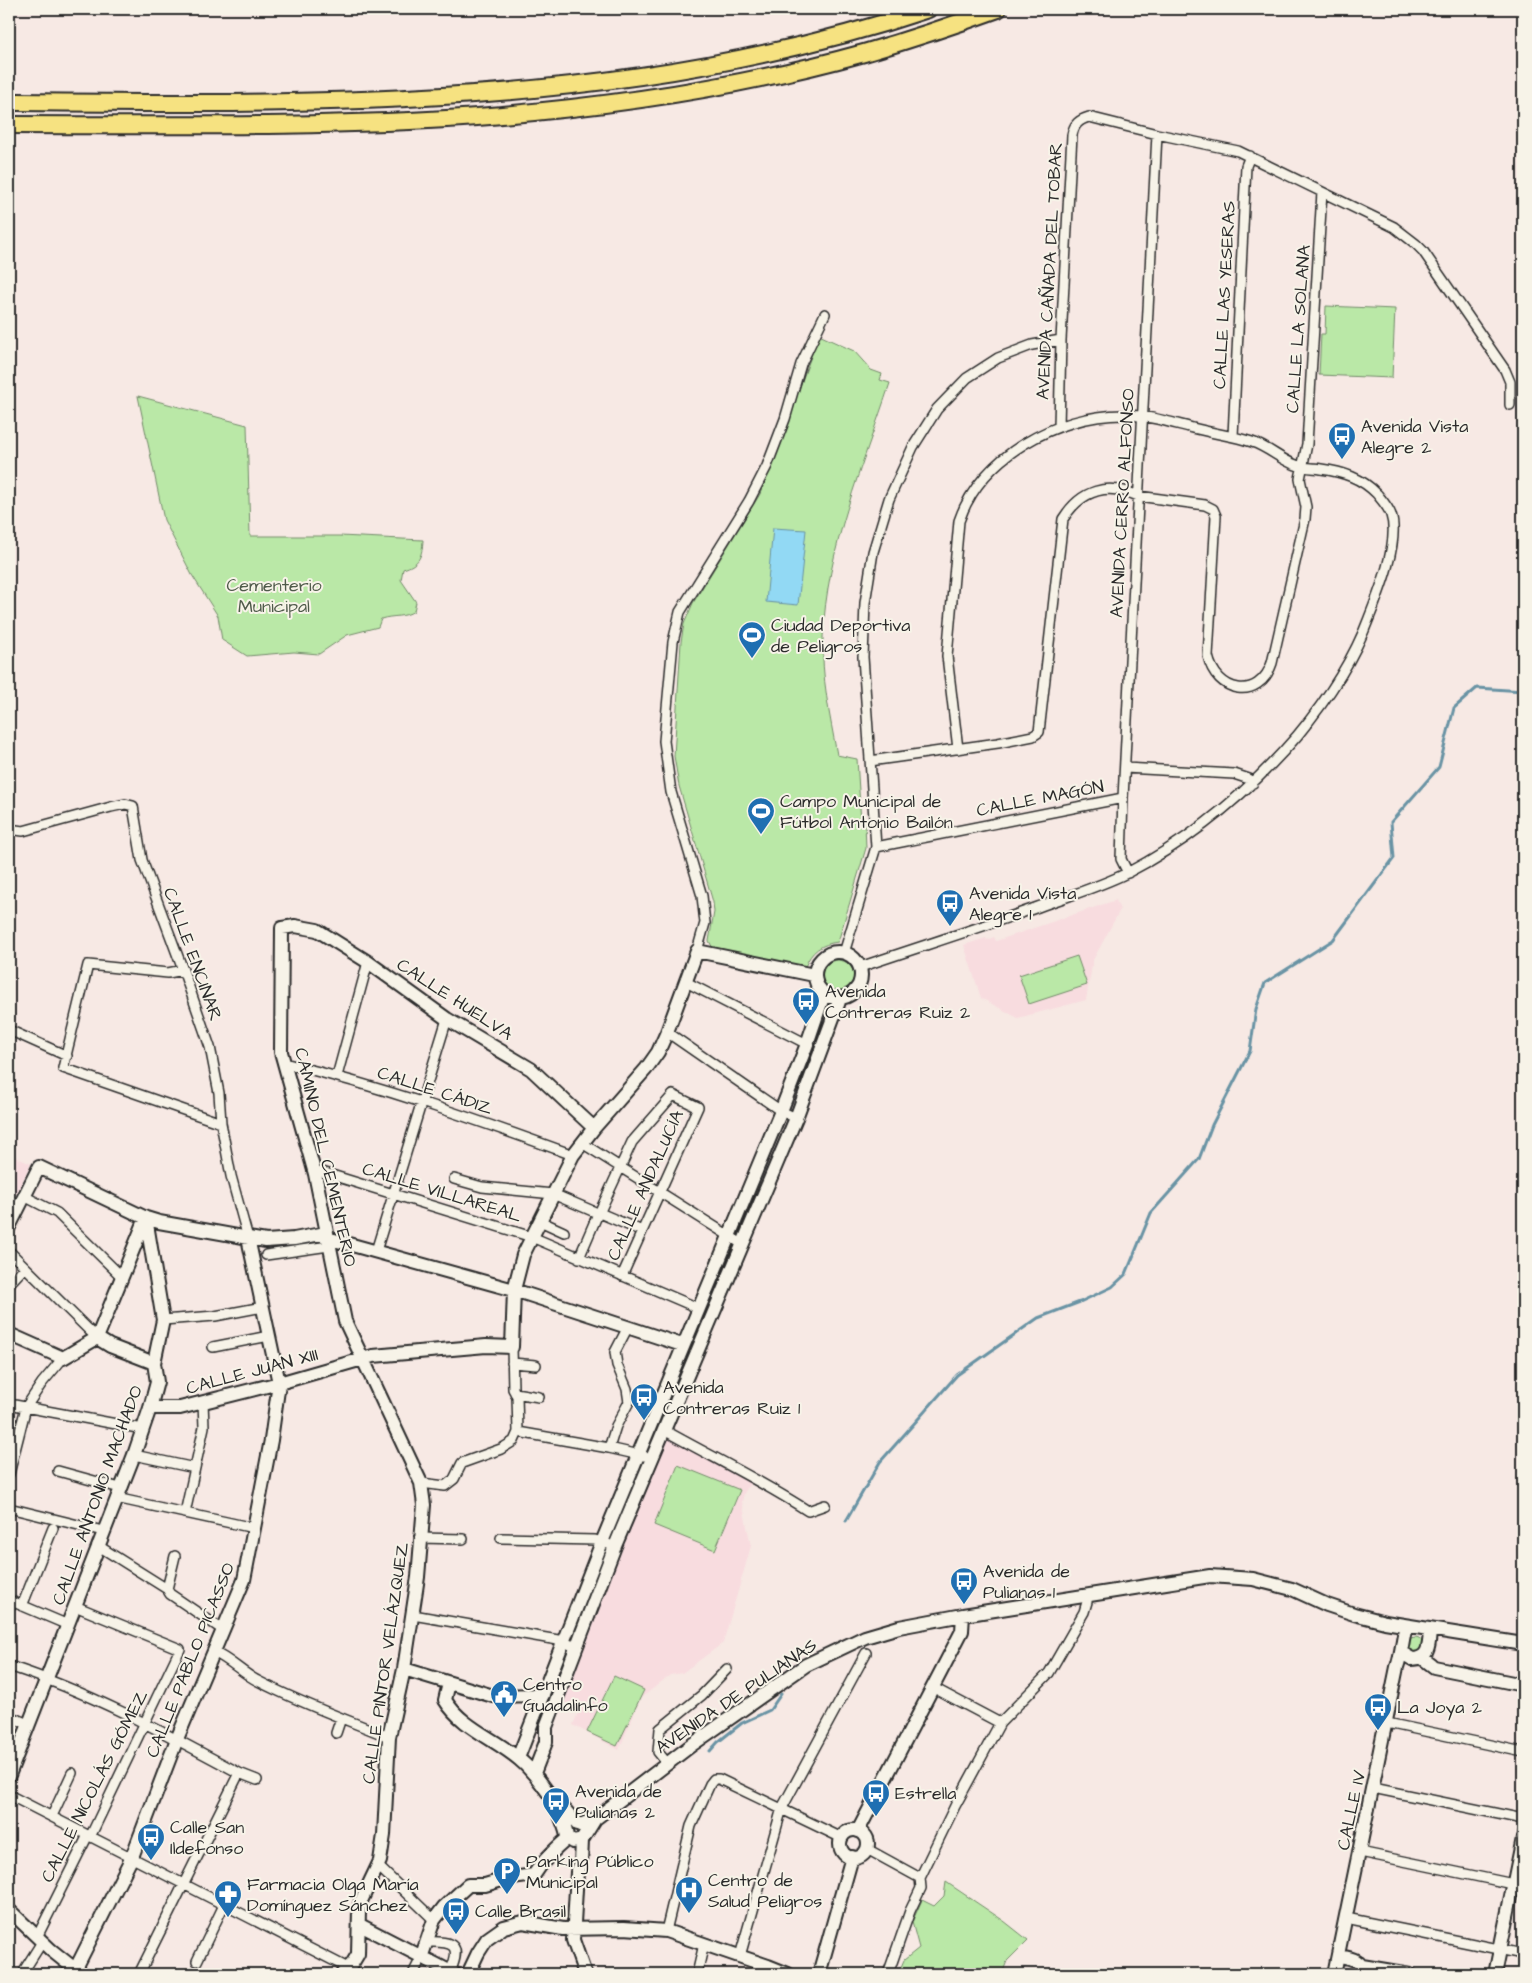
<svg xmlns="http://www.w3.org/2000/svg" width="1532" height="1983" viewBox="0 0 1532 1983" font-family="'Architects Daughter',sans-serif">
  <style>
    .built { fill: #f8dcdf }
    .green { fill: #bae8a7; stroke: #728a69 }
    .water { fill: #92d9f4; stroke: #6993a4 }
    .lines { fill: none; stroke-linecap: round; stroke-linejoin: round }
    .stream { stroke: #6993a4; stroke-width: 3 }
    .street-casing { stroke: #2b2b2b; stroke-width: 12 }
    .secondary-casing { stroke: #2b2b2b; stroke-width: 16 }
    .highway-casing { stroke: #2b2b2b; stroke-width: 20 }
    .street { stroke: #f7f3e8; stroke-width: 9 }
    .secondary { stroke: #f7f3e8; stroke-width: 12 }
    .highway { stroke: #f6e281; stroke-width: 16 }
    .labels { text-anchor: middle; stroke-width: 4; stroke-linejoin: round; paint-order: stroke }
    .street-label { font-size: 18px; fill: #2b2b2b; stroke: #f7f3e8 }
    .poi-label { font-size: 18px; fill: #2b2b2b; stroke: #f7f3e8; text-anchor: start }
    .park-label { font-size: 18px; fill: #4f5a4a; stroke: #f7f3e8 }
  </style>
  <rect width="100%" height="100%" fill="#f7e9e4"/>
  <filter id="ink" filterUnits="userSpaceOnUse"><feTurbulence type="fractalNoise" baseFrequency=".02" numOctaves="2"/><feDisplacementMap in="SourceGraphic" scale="10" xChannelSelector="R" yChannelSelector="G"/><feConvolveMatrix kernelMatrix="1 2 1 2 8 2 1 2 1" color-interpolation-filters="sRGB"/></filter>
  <g filter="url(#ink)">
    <path class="built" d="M 1116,900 L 1120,910 L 1093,960 L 1086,1000 L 1018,1018 L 981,998 L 964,945 L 986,938 L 987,940 L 994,937 L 996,941 Z
      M 9,1154 L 31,1164 L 9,1208 Z
      M 668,1437 L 752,1481 L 744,1493 L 742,1502 L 751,1546 L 723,1643 L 682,1673 L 670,1675 L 641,1698 L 619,1750 L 573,1725 L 578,1713 L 562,1706 L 622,1549 Z"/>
    <path class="green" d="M 1326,306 L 1395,309 L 1392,378 L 1319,375 L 1321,334 L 1325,334 Z
      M 819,335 L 854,351 L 871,370 L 882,374 L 880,380 L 890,383 C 863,465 826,550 823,637 C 821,677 830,716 837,755 L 857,759 L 861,823 L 865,823 L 866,848 L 838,942 C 821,944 811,951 805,967 L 714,950 L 709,941 L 714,912 L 713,902 L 679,786 L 674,756 L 681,642 L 684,624 L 693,603 L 760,494 Z
      M 138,396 L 247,425 L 250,536 L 340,536 L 423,540 C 422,556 420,564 403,569 L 401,580 L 416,602 L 414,611 C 404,618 393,615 381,619 L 378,627 L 347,635 L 319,654 L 294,652 L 247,656 L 222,640 L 218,616 L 192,575 L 164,520 Z
      M 1077,956 L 1087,985 L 1029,1004 L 1019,975 Z
      M822 976a16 16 0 1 1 32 0a16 16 0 1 1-32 0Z
      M 678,1465 L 740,1490 L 715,1550 L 654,1525 Z
      M1407 1645a8 8 0 1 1 16 0a8 8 0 1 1-16 0Z
      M 614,1676 L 644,1690 L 617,1746 L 587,1732 Z
      M 946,1882 L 1004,1921 L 1028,1940 L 1007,1961 L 1002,1974 L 898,1974 L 904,1960 L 919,1948 L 912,1922 L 922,1900 L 934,1906 L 944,1896 Z"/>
    <path class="water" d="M 773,528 L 806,530 L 798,605 L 766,602 Z"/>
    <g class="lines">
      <path class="stream" d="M 846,1521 L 880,1462 L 957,1375 L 1038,1318 L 1080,1302 L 1112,1287 L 1126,1274 L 1151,1213 L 1199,1159 L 1212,1125 L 1250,1051 L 1256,1009 L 1265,983 L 1333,940 L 1394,858 L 1391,822 L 1439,767 L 1454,708 L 1477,688 L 1523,691
        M 710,1751 L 718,1742 L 742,1723 L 770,1710 L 781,1694"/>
      <g class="street-casing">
        <path id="street" d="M 1059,427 L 1061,340 L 1072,135 C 1074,124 1079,120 1089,117 L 1157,134 L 1238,151 L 1394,227 L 1416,244 L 1423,251 L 1505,370 L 1510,382 L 1510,405
          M 1233,436 L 1246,166 L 1250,156
          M 870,761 L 998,743 L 1033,736 L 1039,732 L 1063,519 C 1081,490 1107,482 1138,496 L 1205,505 L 1213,509 L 1216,516 L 1208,656 C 1216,693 1259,702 1272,663 L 1305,519 L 1306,507 L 1300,479 L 1307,444 L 1322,192
          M 1125,768 L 1234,774 L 1249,779 L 1253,783
          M 9,829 L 23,831 L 111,807 L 125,804 L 133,806 L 142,860 L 183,970 L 210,1047 L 219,1093 L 221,1123 L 231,1176 L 248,1238
          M 876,847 L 1123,798
          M 1128,873 L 1121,859 L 1123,798 L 1157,134
          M 697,951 L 705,923 L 702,896 L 671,792 L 664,741 L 673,642 L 680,612 L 749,501 L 767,466 L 785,419 L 801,364 L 825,314
          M 844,953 L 876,847 L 863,657 L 865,603 L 873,552 L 889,499 L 913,447 L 937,409 L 967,378 L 998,358 L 1032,345 L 1061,340
          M 860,967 C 919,947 979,928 1038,907 C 1068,896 1099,887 1127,873 C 1194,838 1248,793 1297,736 C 1326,701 1353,661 1369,618 C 1379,593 1400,541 1391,515 C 1389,508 1382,500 1377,494 C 1362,478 1343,472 1321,469 C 1313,468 1304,468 1296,465 C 1281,460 1268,447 1252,442 C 1234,436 1216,434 1197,429 C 1172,423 1149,415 1123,415 C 1057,415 981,456 959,521 L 947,656 L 958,749
          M 183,970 L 168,973 L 88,965 L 63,1068 L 221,1123
          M 686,982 L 807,1044
          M 9,1030 L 67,1056
          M 667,1032 L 781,1111 L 796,1118
          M 284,1063 C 383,1087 478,1120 573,1155
          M 337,1076 L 368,962
          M 582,1143 L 742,1244
          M 315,1174 L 322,1172 L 532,1237 L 698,1308
          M 454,1179 L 482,1187 L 553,1194 L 595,1212
          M 24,1196 L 57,1213 L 121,1276
          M 601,1209 L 632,1142 L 673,1095 L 698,1107 L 622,1276
          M 602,1214 L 642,1231
          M 540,1221 L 564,1232
          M 9,1251 L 97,1338
          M 376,1251 L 447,1019
          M 266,1255 L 329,1246
          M 579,1258 L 597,1216
          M 9,1284 L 25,1267
          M 163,1320 L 215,1316 L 263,1307
          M 213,1347 L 269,1336
          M 512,1363 L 536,1365
          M 515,1393 L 539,1397
          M 9,1404 L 143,1429
          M 664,1430 C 712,1457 762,1481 808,1511 L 825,1505
          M 518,1432 L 609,1448 L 644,1456
          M 609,1448 L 616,1426 L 629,1402 L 627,1389 L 617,1365 L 615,1352 L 628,1327
          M 134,1455 L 195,1468
          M 58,1471 L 120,1488
          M 9,1474 L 26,1407 L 42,1383 L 63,1358
          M 421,1483 L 445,1486 L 454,1479 L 462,1463 L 501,1449 L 514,1441 L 518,1432 L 517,1396 L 513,1389 L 512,1347
          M 116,1498 L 254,1528
          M 9,1508 L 103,1531
          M 185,1513 L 204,1427 L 203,1402
          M 420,1538 L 463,1539
          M 501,1538 L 595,1540 L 608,1544
          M 97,1545 L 167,1589 L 170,1594 L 223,1630
          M 167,1589 L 175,1556
          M 9,1600 L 68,1625
          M 22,1606 L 53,1528
          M 413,1615 L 558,1640 L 576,1647
          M 213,1652 C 230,1659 242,1673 258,1681 C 300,1703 345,1719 389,1737
          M 9,1666 C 90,1692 165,1733 239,1773 L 257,1780
          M 932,1687 L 1000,1723
          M 9,1716 L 28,1724
          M 1387,1723 L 1523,1752
          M 336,1733 L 341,1718
          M 667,1763 L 658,1752 L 660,1729 L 702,1695 L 727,1669
          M 1373,1788 L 1523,1819
          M 9,1795 L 348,1968
          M 52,1816 L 72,1773
          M 867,1849 L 920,1878
          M 1360,1852 L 1523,1886
          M 378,1866 L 434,1920
          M 1346,1918 L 1523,1954
          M 666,1931 L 691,1826 L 710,1784 L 714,1779 L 719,1779 L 842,1838
          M 37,1937 L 86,1839 L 92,1833 L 180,1649 L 75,1606
          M 427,1942 C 454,1941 462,1945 450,1972
          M 740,1956 L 782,1808 L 866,1653
          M 197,1961 L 224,1905
          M 25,1969 L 42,1942
          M 139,1974 L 239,1773
          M 413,1974 L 421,1958
          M 697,1974 L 704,1944
          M 888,1974 L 910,1911 L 921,1888 L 920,1878 L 955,1806 L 1000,1723 L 1049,1673 L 1084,1612 L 1087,1602 L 1087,1595"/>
      </g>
      <g class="secondary-casing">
        <path id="secondary" d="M815 975a23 23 0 1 1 46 0a23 23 0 1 1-46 0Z
          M 9,1227 L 39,1167 L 146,1218 L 159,1222 L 266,1241 L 294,1239 L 326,1233
          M 327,1238 L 514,1290 L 682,1345
          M 9,1334 L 63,1358 L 97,1338
          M 97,1338 L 146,1218
          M 97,1338 L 110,1346 L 154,1363
          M 150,1408 L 180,1408 L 279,1383 L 373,1356 L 486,1346 L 512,1347 L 514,1290 L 523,1255 L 573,1155 L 594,1128 L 646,1069 L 658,1052 L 667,1032 L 697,951 L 814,975
          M 1402,1653 L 1412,1659 C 1430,1659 1429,1644 1430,1630
          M 1421,1657 L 1434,1667 L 1523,1685
          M 404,1669 L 493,1696 L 543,1695
          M 449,1683 L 445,1700 C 462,1728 496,1739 520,1760 C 536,1773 546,1791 559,1807 L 565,1810 L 577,1824
          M 518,1758 L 602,1542 L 781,1111 L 807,1044 L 824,994
          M 534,1773 L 546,1742 L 546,1727 L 615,1546 L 796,1118 L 840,999
          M 9,1775 L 134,1455 L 150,1408 L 157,1382 L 154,1363 L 163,1320 L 146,1218
          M 559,1807 C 559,1818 566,1826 567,1837 L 573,1842 L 582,1840 L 595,1819
          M 580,1825 L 595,1819 L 693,1744 L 806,1665 L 865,1637 L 899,1627 L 963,1615 L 1210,1576 L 1253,1579 L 1292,1589 L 1327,1605 L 1354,1614 L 1385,1622 L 1523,1644
          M840 1844a14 14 0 1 1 28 0a14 14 0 1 1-28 0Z
          M 858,1831 L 962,1631 L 963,1615
          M 582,1840 L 581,1864 L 577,1872 L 573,1940 L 585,1974
          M 9,1910 L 51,1950 L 81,1974
          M 360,1925 L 455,1974
          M 1338,1956 C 1350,1958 1363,1959 1363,1974
          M 421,1958 L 434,1920 L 444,1907 L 468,1885 L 485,1885 L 505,1879 L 534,1875 C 543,1860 555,1849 568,1838
          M 1362,1966 L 1410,1974
          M 75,1970 L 132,1857 L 177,1739 L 244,1580 L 271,1440 L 279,1383 L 248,1238
          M 342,1974 L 352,1964 L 358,1954 L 359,1910 L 361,1901 L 380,1861 L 384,1835 L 389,1737 L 404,1669 L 418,1577 L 424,1505 L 421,1483 L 345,1321 L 315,1174 L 281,1052 L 282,928 L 295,926 L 317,930 L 368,962 L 447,1019 L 531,1069 L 594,1128
          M 468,1974 L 478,1953 L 487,1939 L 504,1927 L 523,1922 L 563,1929 L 624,1928 L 666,1931 L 768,1966 L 788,1974
          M 819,1974 L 852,1857
          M 1334,1974 L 1397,1667 C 1402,1653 1402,1640 1406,1626
          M 1495,1974 L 1523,1838"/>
      </g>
      <g class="highway-casing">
        <path id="highway" d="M 9,102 C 317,105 632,109 928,9
          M 9,125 C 165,125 321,128 477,117 C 607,107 738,88 864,53 C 909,40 954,25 998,9"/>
      </g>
      <use href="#street" class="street"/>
      <use href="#secondary" class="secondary"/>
      <use href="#highway" class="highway"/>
    </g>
  </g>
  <defs>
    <g id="bus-pin" transform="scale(1.4375)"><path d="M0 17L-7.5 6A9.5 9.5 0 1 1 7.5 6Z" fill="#1f6fb2" stroke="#f7f3e8"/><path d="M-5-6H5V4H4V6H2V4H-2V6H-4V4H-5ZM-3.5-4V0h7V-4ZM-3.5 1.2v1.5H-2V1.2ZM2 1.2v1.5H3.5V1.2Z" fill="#fff"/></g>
    <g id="stadium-pin" transform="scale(1.4375)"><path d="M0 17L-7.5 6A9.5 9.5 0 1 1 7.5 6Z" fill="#1f6fb2" stroke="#f7f3e8"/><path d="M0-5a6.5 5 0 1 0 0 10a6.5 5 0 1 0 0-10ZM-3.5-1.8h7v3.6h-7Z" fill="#fff"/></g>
    <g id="civic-pin" transform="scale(1.4375)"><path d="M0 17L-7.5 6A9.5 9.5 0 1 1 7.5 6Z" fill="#1f6fb2" stroke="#f7f3e8"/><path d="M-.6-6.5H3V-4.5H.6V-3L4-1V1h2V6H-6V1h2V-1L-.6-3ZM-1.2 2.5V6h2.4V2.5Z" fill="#fff"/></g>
    <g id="parking-pin" transform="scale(1.4375)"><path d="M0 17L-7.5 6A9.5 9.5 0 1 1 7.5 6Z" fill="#1f6fb2" stroke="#f7f3e8"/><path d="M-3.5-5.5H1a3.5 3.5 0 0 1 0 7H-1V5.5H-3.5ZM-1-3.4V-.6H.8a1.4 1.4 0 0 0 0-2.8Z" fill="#fff"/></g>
    <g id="hospital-pin" transform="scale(1.4375)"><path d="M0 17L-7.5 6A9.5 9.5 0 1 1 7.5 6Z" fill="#1f6fb2" stroke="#f7f3e8"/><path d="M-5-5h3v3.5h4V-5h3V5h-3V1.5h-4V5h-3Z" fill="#fff"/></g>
    <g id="pharmacy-pin" transform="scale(1.4375)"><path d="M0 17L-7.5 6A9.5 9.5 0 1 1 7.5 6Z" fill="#1f6fb2" stroke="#f7f3e8"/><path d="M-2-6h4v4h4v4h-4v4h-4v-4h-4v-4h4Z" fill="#fff"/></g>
  </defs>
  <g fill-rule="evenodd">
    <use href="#bus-pin" x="1342" y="436"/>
    <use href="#stadium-pin" x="752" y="635"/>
    <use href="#stadium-pin" x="761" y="811"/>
    <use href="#bus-pin" x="950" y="903"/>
    <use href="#bus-pin" x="806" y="1001"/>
    <use href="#bus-pin" x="644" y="1397"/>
    <use href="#bus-pin" x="964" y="1581"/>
    <use href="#civic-pin" x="504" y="1694"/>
    <use href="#bus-pin" x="1378" y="1707"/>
    <use href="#bus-pin" x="876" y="1793"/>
    <use href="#bus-pin" x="556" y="1801"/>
    <use href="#bus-pin" x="151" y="1837"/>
    <use href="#parking-pin" x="507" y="1871"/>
    <use href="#hospital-pin" x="689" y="1890"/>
    <use href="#pharmacy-pin" x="228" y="1894"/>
    <use href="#bus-pin" x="456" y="1911"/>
  </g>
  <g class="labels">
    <g class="street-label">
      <text transform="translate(1049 271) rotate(-87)" y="6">AVENIDA CAÑADA DEL TOBAR</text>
      <text transform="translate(1224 295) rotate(-87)" y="6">CALLE LAS YESERAS</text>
      <text transform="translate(1298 329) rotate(-86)" y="6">CALLE LA SOLANA</text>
      <text transform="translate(1122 503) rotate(-87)" y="6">AVENIDA CERRO ALFONSO</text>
      <text transform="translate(1040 798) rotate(-11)" y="6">CALLE MAGÓN</text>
      <text transform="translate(193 954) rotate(70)" y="6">CALLE ENCINAR</text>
      <text transform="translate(455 999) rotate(33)" y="6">CALLE HUELVA</text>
      <text transform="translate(435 1090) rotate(18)" y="6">CALLE CÁDIZ</text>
      <text transform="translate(326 1157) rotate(77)" y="6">CAMINO DEL CEMENTERIO</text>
      <text transform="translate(645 1185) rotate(-66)" y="6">CALLE ANDALUCÍA</text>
      <text transform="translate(442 1192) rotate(17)" y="6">CALLE VILLAREAL</text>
      <text transform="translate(252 1371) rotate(-15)" y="6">CALLE JUAN XIII</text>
      <text transform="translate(97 1495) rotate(-70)" y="6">CALLE ANTONIO MACHADO</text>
      <text transform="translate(190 1660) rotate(-68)" y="6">CALLE PABLO PICASSO</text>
      <text transform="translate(385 1663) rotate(-82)" y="6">CALLE PINTOR VELÁZQUEZ</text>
      <text transform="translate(736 1696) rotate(-34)" y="6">AVENIDA DE PULIANAS</text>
      <text transform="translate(94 1786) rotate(-63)" y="6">CALLE NICOLÁS GÓMEZ</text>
      <text transform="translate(1351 1810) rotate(-78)" y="6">CALLE IV</text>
    </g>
    <g class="poi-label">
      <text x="1361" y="432">Avenida Vista<tspan x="1361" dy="21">Alegre 2</tspan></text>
      <text x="771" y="631">Ciudad Deportiva<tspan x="771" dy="21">de Peligros</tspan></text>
      <text x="780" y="807">Campo Municipal de<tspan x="780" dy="21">Fútbol Antonio Bailón</tspan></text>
      <text x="969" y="899">Avenida Vista<tspan x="969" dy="21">Alegre 1</tspan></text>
      <text x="825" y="997">Avenida<tspan x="825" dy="21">Contreras Ruiz 2</tspan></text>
      <text x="663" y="1393">Avenida<tspan x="663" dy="21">Contreras Ruiz 1</tspan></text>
      <text x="983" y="1577">Avenida de<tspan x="983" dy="21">Pulianas 1</tspan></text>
      <text x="523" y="1690">Centro<tspan x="523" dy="21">Guadalinfo</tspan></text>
      <text x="1397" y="1713">La Joya 2</text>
      <text x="575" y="1797">Avenida de<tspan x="575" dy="21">Pulianas 2</tspan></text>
      <text x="895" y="1799">Estrella</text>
      <text x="170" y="1833">Calle San<tspan x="170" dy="21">Ildefonso</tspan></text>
      <text x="526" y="1867">Parking Público<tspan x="526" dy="21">Municipal</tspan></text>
      <text x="708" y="1886">Centro de<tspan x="708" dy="21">Salud Peligros</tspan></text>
      <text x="247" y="1890">Farmacia Olga María<tspan x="247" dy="21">Domínguez Sánchez</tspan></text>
      <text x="475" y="1917">Calle Brasil</text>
    </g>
    <g class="park-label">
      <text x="274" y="591">Cementerio<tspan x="274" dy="21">Municipal</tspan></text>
    </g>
  </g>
  <rect width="1532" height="1983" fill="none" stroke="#f7f3e8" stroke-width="30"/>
  <rect x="15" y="15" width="1502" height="1953" fill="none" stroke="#2b2b2b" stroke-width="2" filter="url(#ink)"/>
</svg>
